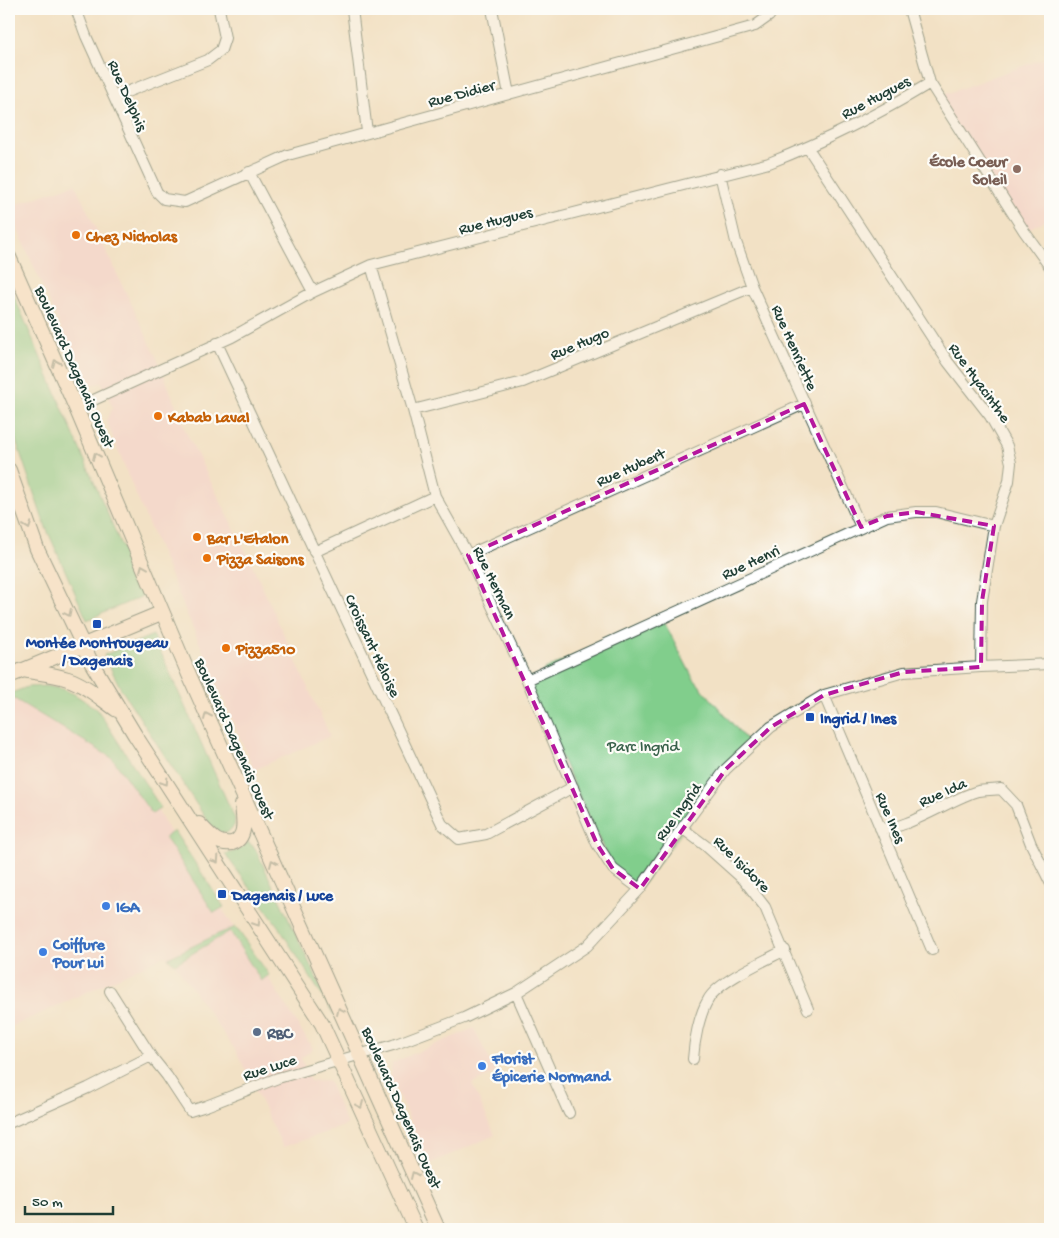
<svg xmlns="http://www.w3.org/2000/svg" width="1059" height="1238" viewBox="0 0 1059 1238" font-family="'Gochi Hand',sans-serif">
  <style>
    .built { fill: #f7cfd2 }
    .green { fill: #81ce8c; stroke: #508660 }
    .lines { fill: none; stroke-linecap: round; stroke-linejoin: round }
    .street-casing { stroke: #3f564a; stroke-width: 12 }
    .secondary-casing { stroke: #3f564a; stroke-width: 16 }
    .street { stroke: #fff; stroke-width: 10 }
    .secondary { stroke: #fce5cf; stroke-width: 14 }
    .oneway { stroke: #8e9182 }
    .marked { fill: none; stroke: #b5179e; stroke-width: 4; stroke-dasharray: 10 6; stroke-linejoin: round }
    .education-dot { fill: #8d6e63; stroke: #fdfcf7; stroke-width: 2 }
    .food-dot { fill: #e8710a; stroke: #fdfcf7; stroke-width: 2 }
    .transit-dot { fill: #1a4fb4; stroke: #fdfcf7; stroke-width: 2 }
    .shop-dot { fill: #3f7fe0; stroke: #fdfcf7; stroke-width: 2 }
    .service-dot { fill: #5c6f8a; stroke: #fdfcf7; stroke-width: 2 }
    .labels { text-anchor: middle; stroke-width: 4.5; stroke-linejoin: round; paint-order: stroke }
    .street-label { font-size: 16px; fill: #1f3d34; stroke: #fdfcf7 }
    .education-label { font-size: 16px; font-weight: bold; fill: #785e54; stroke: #fdfcf7; text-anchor: end }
    .food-label { font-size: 16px; font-weight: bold; fill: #c56008; stroke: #fdfcf7; text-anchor: start }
    .transit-label { font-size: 16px; font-weight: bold; fill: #164399; stroke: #fdfcf7; text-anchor: start }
    .park-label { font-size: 16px; fill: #38614a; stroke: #fdfcf7 }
    .shop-label { font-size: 16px; font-weight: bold; fill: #366cbe; stroke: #fdfcf7; text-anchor: start }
    .service-label { font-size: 16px; font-weight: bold; fill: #4e5e75; stroke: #fdfcf7; text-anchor: start }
  </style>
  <rect width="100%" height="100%" fill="#fdfcf7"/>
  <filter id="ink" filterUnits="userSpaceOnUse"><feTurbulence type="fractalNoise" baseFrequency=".02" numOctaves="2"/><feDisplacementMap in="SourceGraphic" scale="10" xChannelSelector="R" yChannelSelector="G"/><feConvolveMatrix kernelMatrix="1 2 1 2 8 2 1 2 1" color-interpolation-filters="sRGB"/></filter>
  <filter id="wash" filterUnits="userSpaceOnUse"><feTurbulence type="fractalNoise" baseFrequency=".0096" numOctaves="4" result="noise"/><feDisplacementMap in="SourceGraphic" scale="20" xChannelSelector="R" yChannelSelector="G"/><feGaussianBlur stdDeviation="1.12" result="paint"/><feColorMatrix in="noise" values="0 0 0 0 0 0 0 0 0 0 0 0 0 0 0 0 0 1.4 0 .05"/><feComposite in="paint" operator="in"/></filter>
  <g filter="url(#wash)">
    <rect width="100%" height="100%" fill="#f2e1c5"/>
    <path class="built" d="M 1050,56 L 1050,218 L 1024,231 L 938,97 Z
      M 75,184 L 160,365 L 187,434 L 250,560 L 330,736 L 254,770 L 135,493 L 106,420 L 113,408 L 102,383 L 86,385 L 9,210 L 9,207 Z
      M 22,693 L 110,737 L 155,806 L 169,830 L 266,974 L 313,1049 L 301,1058 L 310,1081 L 328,1080 L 347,1125 L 283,1147 L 236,1051 L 175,964 L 165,956 L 9,1028 L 9,698 Z
      M 474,1028 L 496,1073 L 472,1084 L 495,1135 L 429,1164 L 390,1077 L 392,1063 Z"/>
    <path class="green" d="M 9,284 L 143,596 L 87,620 L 44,523 L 9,420 Z
      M 662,618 L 693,678 L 749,743 L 640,889 L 613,869 L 530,689 L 545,669 Z
      M 153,635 L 235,819 L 234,826 L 227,833 L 220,832 L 210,825 L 121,689 L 104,655 Z
      M 46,686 L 62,689 L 74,694 L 97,709 L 161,808 L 152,814 L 112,758 L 13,698 L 9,699 L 9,694 L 27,687 Z
      M 174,831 L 224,907 L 214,913 L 165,837 Z
      M 248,842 L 255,848 L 334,1015 L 278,926 L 225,854 C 235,852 241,849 248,842 Z
      M 236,927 L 269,975 L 261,981 L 230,931 L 175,964 L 168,958 L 218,934 Z"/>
  </g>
  <g filter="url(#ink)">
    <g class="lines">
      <g class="street-casing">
        <path id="street" d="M 76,9 L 86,36 L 157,192 L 164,199 L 185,202 L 288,155 L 755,26 L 769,16 L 774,9
          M 352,9 L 367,132
          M 492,9 L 509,94
          M 909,9 L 930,83 L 1024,231 L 1050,267
          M 114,97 L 208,60 L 221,50 L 225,38 L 219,9
          M 808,148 L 948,362 L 990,416 L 1007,446 L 1011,463 L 1009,481 L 994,526 L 982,601 L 981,667
          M 249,172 L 313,292
          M 720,174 L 736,242 L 752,287 L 861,527
          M 371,265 L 413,410 L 435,496 L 468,555 L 527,680 L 597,844 L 613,869 L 640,889
          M 217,343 L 442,824 L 459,839 L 486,834 L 573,787
          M 76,408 L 232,337 L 313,292 L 371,265 L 769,163 C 825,141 879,114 930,83
          M 413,410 L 523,382 L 752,287
          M 314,552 L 435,496
          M 468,555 L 804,404
          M 527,680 L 887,516 L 916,512 L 936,512 L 994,526
          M 824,695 L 932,950
          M 682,828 L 706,846 L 744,880 L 765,907 L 808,1009
          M 880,828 C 901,833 954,797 978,791 C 985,790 994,790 1001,789 L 1016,805 L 1031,844 L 1050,882
          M 110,991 L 151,1056 L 167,1076 L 190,1111 L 206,1106 L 278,1078 L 393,1045 L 464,1018 L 516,993 L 587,946 L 640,889 L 682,828 L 726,769 L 771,727 L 824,695 L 904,672 L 981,667 L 1050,664
          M 516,993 L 569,1113
          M 693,1059 C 694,1042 699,1015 708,1000 C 717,982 766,960 785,950
          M 9,1123 L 88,1088 L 151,1056"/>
      </g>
      <g class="secondary-casing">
        <path id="secondary" d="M 9,257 L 76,408 L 190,677 L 438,1229
          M 9,470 L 37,549 L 91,662 L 135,735 L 322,1024 L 416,1229
          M 22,670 C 37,673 53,674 68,679 C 86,685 101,699 117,710
          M 9,676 L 161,613
          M 199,824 C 204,829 210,836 216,840 C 221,843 226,844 232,843 C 248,838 243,817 242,805"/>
      </g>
      <use href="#street" class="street"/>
      <use href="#secondary" class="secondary"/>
    </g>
    <defs><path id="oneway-chevron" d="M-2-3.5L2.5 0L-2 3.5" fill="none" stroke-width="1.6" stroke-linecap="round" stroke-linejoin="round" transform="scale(1.25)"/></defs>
    <g class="oneway">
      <use href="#oneway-chevron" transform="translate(56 363) rotate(-114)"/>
      <use href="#oneway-chevron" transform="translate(96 456) rotate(-113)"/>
      <use href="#oneway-chevron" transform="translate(28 526) rotate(70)"/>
      <use href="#oneway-chevron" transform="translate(143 568) rotate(-113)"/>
      <use href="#oneway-chevron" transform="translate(68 613) rotate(64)"/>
      <use href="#oneway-chevron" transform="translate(207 716) rotate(-114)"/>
      <use href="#oneway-chevron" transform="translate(165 782) rotate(57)"/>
      <use href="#oneway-chevron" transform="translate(216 860) rotate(57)"/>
      <use href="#oneway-chevron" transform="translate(273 863) rotate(-114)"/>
      <use href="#oneway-chevron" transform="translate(257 923) rotate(57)"/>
      <use href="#oneway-chevron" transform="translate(340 1011) rotate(-115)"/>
      <use href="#oneway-chevron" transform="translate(360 1105) rotate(66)"/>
      <use href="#oneway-chevron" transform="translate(414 1175) rotate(-114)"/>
    </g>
  </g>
  <path d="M0 0H1059V1238H0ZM 804,404 L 861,527 L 887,516 L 916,512 L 994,526 L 982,601 L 981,667 L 904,672 L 824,695 L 771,727 L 726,769 L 640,889 L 613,869 L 597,844 L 468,555 Z" fill="#f2e1c5" fill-opacity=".55" fill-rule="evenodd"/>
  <path class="marked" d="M 804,404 L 861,527 L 887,516 L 916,512 L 994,526 L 982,601 L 981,667 L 904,672 L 824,695 L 771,727 L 726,769 L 640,889 L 613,869 L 597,844 L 468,555 Z"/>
  <circle class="education-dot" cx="1017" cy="169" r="5"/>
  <g class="food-dot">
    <circle cx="76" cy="235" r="5"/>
    <circle cx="158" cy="416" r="5"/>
    <circle cx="197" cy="537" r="5"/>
    <circle cx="207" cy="558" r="5"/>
    <circle cx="226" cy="648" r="5"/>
  </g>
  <g class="transit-dot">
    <rect x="92" y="619" width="10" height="10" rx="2.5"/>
    <rect x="805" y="712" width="10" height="10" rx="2.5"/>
    <rect x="217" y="889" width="10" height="10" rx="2.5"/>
  </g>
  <g class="shop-dot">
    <circle cx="106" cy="906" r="5"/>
    <circle cx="43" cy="952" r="5"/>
    <circle cx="482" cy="1066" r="5"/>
  </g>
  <circle class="service-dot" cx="257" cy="1032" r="5"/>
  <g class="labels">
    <g class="street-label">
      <text transform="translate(461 92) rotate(-15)" y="6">Rue Didier</text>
      <text transform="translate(129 95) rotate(66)" y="6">Rue Delphis</text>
      <text transform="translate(875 96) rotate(-28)" y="6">Rue Hugues</text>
      <text transform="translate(495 219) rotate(-14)" y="6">Rue Hugues</text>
      <text transform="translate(579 342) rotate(-23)" y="6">Rue Hugo</text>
      <text transform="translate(796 347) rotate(66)" y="6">Rue Henriette</text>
      <text transform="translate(76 366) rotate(66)" y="6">Boulevard Dagenais Ouest</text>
      <text transform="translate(981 382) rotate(54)" y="6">Rue Hyacinthe</text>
      <text transform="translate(630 466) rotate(-24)" y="6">Rue Hubert</text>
      <text transform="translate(750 561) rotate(-25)" y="6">Rue Henri</text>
      <text transform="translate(496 582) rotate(64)" y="6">Rue Herman</text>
      <text transform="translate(374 645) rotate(65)" y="6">Croissant Héloise</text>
      <text transform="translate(236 738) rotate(66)" y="6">Boulevard Dagenais Ouest</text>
      <text transform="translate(942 791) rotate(-24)" y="6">Rue Ida</text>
      <text transform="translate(677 811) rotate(-54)" y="6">Rue Ingrid</text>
      <text transform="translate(892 817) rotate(67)" y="6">Rue Ines</text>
      <text transform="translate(743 863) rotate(45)" y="6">Rue Isidore</text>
      <text transform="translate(269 1066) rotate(-18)" y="6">Rue Luce</text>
      <text transform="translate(403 1107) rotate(66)" y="6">Boulevard Dagenais Ouest</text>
    </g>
    <g class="education-label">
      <text x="1007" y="166">École Coeur<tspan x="1007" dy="18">Soleil</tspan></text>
    </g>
    <g class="food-label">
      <text x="86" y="241">Chez Nicholas</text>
      <text x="168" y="422">Kabab Laval</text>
      <text x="207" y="543">Bar L'Etalon</text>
      <text x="217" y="564">Pizza Saisons</text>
      <text x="236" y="654">Pizza510</text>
    </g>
    <g class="transit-label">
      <text x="97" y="647" text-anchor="middle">Montée Montrougeau<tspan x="97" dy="18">/ Dagenais</tspan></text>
      <text x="820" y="723">Ingrid / Ines</text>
      <text x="232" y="900">Dagenais / Luce</text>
    </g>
    <g class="park-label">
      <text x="643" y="751">Parc Ingrid</text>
    </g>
    <g class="shop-label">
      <text x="116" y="912">IGA</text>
      <text x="53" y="949">Coiffure<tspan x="53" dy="18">Pour Lui</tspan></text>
      <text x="492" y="1063">Florist<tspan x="492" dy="18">Épicerie Normand</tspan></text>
    </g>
    <g class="service-label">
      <text x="267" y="1038">RBC</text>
    </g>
  </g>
  <rect width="1059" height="1238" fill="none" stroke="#fdfcf7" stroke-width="30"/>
  <path d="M25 1206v8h88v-8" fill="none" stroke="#1f3d34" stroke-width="2.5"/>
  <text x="32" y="1206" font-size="15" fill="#1f3d34" stroke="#fdfcf7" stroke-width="4" paint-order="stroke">50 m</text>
</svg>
